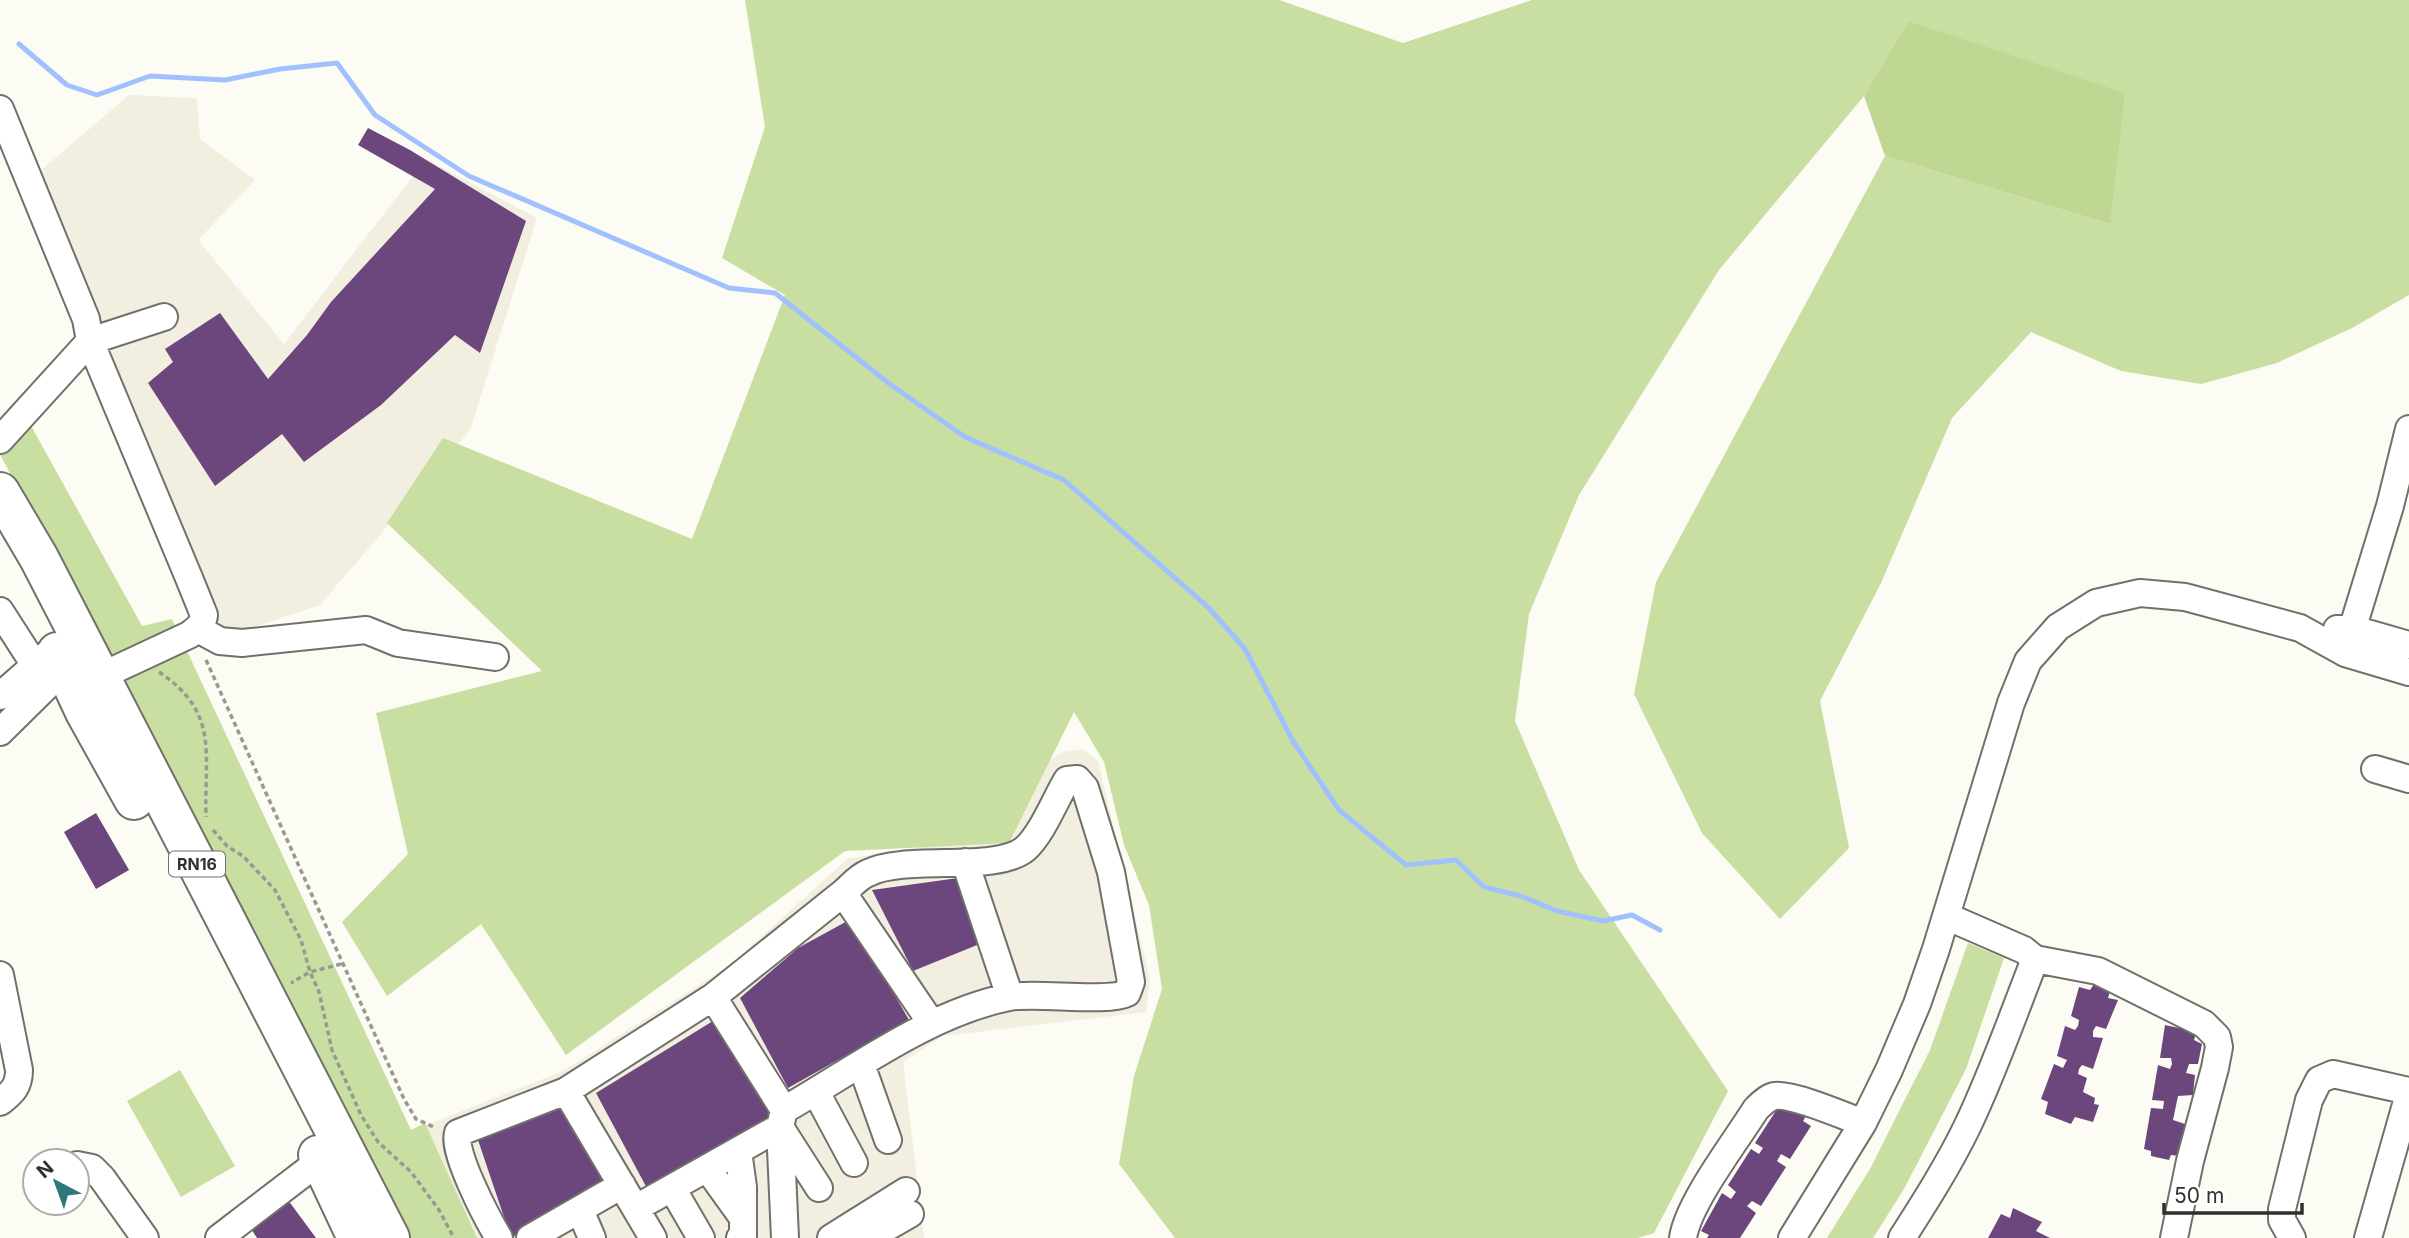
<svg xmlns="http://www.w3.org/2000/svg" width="2409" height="1238" viewBox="0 0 2409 1238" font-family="Inter,sans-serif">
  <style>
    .built { fill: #f2efe1 }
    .green { fill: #c9dea1 }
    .forest { fill: #bfd792 }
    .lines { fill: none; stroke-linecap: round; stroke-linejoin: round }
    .stream { stroke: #a1c1fe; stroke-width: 5 }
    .building { fill: #6c477d }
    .minor-casing { stroke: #71706a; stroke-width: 30 }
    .highway-casing { stroke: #71706a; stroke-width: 42 }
    .path { stroke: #999893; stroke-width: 3.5; stroke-dasharray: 5 3.5; stroke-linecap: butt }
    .minor { stroke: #fff; stroke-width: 26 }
    .highway { stroke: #fff; stroke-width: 38 }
    .labels { text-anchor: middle; stroke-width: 7; stroke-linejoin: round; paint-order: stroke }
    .shield { fill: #fff; stroke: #6f6e6d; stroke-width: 2 }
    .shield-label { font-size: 16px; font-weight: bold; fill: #31302e }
  </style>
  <rect width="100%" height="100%" fill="#fcfbf4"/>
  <path class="built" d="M 129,95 L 197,98 L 200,139 L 255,180 L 198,240 L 284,344 L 426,159 L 537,218 L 470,430 L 320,605 L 225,637 L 104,353 L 39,172 Z
    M 1083,749 L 1098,761 L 1150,980 L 1146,1012 L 943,1036 L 903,1062 L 924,1238 L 467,1238 L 422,1127 L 563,1071 L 729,966 L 847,859 L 1004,833 L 1041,767 L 1062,752 Z"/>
  <path class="green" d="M 745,0 L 1279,0 L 1403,43 L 1532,0 L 2409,0 L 2409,295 L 2352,328 L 2277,363 L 2201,384 L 2121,371 L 2031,332 L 1952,418 L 1881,583 L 1820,701 L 1849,848 L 1780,919 L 1702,833 L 1634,694 L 1656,582 L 1885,156 L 2110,224 L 1908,21 L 1864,96 L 1719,270 L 1579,495 L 1529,614 L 1515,721 L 1579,870 L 1728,1091 L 1654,1233 L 1638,1238 L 1175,1238 L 1119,1164 L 1134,1076 L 1162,989 L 1149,905 L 1124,845 L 1104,762 L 1074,712 L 1009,843 L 845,851 L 566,1055 L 481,924 L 387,996 L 342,922 L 408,854 L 376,713 L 542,671 L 387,523 L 443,438 L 692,539 L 785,295 L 722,258 L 765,127 Z
    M 30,424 L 142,626 L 172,619 L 411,1130 L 425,1123 L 477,1238 L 404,1238 L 340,1124 L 0,454 L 0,451 Z
    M 1968,943 L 2004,958 L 1966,1069 L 1904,1189 L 1873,1238 L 1827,1238 L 1870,1169 L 1930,1050 Z
    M 180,1070 L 235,1166 L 181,1197 L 127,1101 Z"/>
  <path class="forest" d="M 1908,21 L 2125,93 L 2110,224 L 1885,156 L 1864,96 Z"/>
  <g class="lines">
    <path class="stream" d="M 19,44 L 67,85 L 97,95 L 150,76 L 225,80 L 280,69 L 337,63 L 375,115 L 469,176 L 729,288 L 775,293 L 891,385 L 965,437 L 1064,480 L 1208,607 L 1245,649 L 1293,741 L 1339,810 L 1406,865 L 1456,860 L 1484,887 L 1521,896 L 1557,911 L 1603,921 L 1632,915 L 1660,930"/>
  </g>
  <path class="building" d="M 368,128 L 410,150 L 526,221 L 480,353 L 455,335 L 381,405 L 304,462 L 282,434 L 215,486 L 148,383 L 173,362 L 165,349 L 220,313 L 268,379 L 307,335 L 331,302 L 435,189 L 358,145 Z
    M 96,813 L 129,870 L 96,889 L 64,832 Z
    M 958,878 L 987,941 L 913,971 L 872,890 Z
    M 851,919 L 909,1020 L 788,1088 L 740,998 L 798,948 Z
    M 2094,984 L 2110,991 L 2108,998 L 2118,1000 L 2106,1029 L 2096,1026 L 2093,1031 L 2093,1037 L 2103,1038 L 2093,1069 L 2082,1065 L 2079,1069 L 2078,1074 L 2087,1078 L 2083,1092 L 2095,1098 L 2094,1104 L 2099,1105 L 2093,1122 L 2075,1117 L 2071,1124 L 2045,1114 L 2048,1102 L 2041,1099 L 2054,1064 L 2063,1068 L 2067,1060 L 2057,1056 L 2065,1026 L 2075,1030 L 2078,1026 L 2079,1020 L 2071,1016 L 2079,987 L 2090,990 Z
    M 713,1021 L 774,1115 L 649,1192 L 596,1093 Z
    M 2180,1022 L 2198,1027 L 2194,1040 L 2202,1044 L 2198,1064 L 2189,1064 L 2186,1073 L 2195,1075 L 2193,1095 L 2178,1096 L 2173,1120 L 2188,1125 L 2179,1156 L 2171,1155 L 2169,1160 L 2151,1156 L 2151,1151 L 2144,1149 L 2151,1108 L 2163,1109 L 2164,1101 L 2152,1100 L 2158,1065 L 2170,1069 L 2172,1064 L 2171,1058 L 2160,1058 L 2165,1025 L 2179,1028 Z
    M 563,1105 L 610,1180 L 511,1238 L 477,1137 Z
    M 1790,1105 L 1806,1116 L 1803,1121 L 1811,1126 L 1790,1159 L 1781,1154 L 1777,1161 L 1786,1167 L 1761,1206 L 1752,1201 L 1747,1206 L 1756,1213 L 1740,1238 L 1707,1238 L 1709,1235 L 1701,1231 L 1722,1193 L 1731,1199 L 1736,1192 L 1728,1185 L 1751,1149 L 1759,1154 L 1763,1148 L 1755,1143 L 1779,1106 L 1786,1110 Z
    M 288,1200 L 316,1238 L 257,1238 L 250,1227 Z
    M 2013,1208 L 2042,1222 L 2036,1231 L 2050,1238 L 1988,1238 L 2001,1214 L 2010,1218 Z"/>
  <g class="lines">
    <g class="minor-casing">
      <path id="minor" d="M 0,109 L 86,319 L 90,341 L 0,440
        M 0,611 L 47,684
        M 198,629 L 220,641 L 242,643 L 366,630 L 398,643 L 495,657
        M 2337,629 L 2353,629 L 2409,645
        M 2345,653 L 2390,506 L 2409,429
        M 99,677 L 189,635 C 197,629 203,625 204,615 L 189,578 L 90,341 L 164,317
        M 0,696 L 49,653
        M 0,732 L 65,668
        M 2375,769 L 2409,779
        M 965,862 L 1010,997
        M 1946,916 L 2024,950 L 2035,959 L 2098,971 L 2204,1024 L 2217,1037 L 2219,1047 L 2215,1068 L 2190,1161 L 2174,1238
        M 0,975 L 19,1070 C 19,1086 13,1092 0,1102
        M 713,997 L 784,1110 L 780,1127 L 785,1238
        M 861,1064 L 888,1140
        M 566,1091 L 653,1238
        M 816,1092 L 854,1163
        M 784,1110 C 854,1070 929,1013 1009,997 C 1037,992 1108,1003 1127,993 L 1131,982 L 1111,872 L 1085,788 L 1077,779 L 1067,780 C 1055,800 1042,834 1025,849 C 996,873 906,854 868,873 C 858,877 851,886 843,893 L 932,1024
        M 738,1151 L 743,1187 L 743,1236 L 740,1238
        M 77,1165 L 92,1168 L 102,1178 L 145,1238
        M 707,1168 L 743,1218
        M 672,1188 L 701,1238
        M 636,1208 L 780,1127 L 819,1188
        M 580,1210 L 592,1238
        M 219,1238 L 321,1160
        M 499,1238 C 488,1220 451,1150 458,1133 L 566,1091 L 713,997 L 843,893
        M 530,1238 L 622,1185
        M 831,1238 L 906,1191
        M 868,1238 L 910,1214
        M 1683,1238 C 1688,1203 1736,1141 1756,1109 C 1761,1104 1767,1098 1774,1096 C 1791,1093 1845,1116 1863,1123
        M 1792,1238 L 1863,1123 L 1889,1070 L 1917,1004 L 1936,949 L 2011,703 L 2028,661 L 2058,627 L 2096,603 L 2140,593 L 2185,597 L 2300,628 L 2345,653 L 2409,672
        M 1902,1238 C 1925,1202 1948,1166 1967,1127 C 1993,1073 2013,1015 2035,959
        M 2292,1238 L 2282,1220 L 2282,1209 L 2309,1100 L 2319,1080 L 2333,1074 L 2409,1091
        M 2368,1238 L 2409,1094"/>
    </g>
    <g class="highway-casing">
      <path id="highway" d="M 0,492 L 39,558 L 390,1238
        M 57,652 L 85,712 L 134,800
        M 318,1155 L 357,1238"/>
    </g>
    <path class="path" d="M 206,660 L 404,1099 L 416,1119 L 436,1128
      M 159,672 C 220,713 204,753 206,817
      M 213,830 L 227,846 L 243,856 L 275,890 L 301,940 L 310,972 L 291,983
      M 341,964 L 310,972 L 319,992 L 332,1050 L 361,1115 L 378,1142 L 411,1172 L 439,1210 L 454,1238"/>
    <use href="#minor" class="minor"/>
    <use href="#highway" class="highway"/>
  </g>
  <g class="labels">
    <rect class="shield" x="169" y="851.5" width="56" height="25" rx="5"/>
    <g class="shield-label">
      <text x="197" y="870">RN16</text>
    </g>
  </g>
  <g transform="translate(56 1182) rotate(319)"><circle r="33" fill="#ffffff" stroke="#adacab" stroke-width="2"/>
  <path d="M0-5L12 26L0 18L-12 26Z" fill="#2e787d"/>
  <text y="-10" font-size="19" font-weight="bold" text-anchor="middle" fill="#31302e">N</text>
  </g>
  <path d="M2164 1203v10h138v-10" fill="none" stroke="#31302e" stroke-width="3.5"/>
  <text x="2174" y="1203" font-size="21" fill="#31302e" stroke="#ffffff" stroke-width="5" paint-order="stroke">50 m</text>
</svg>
